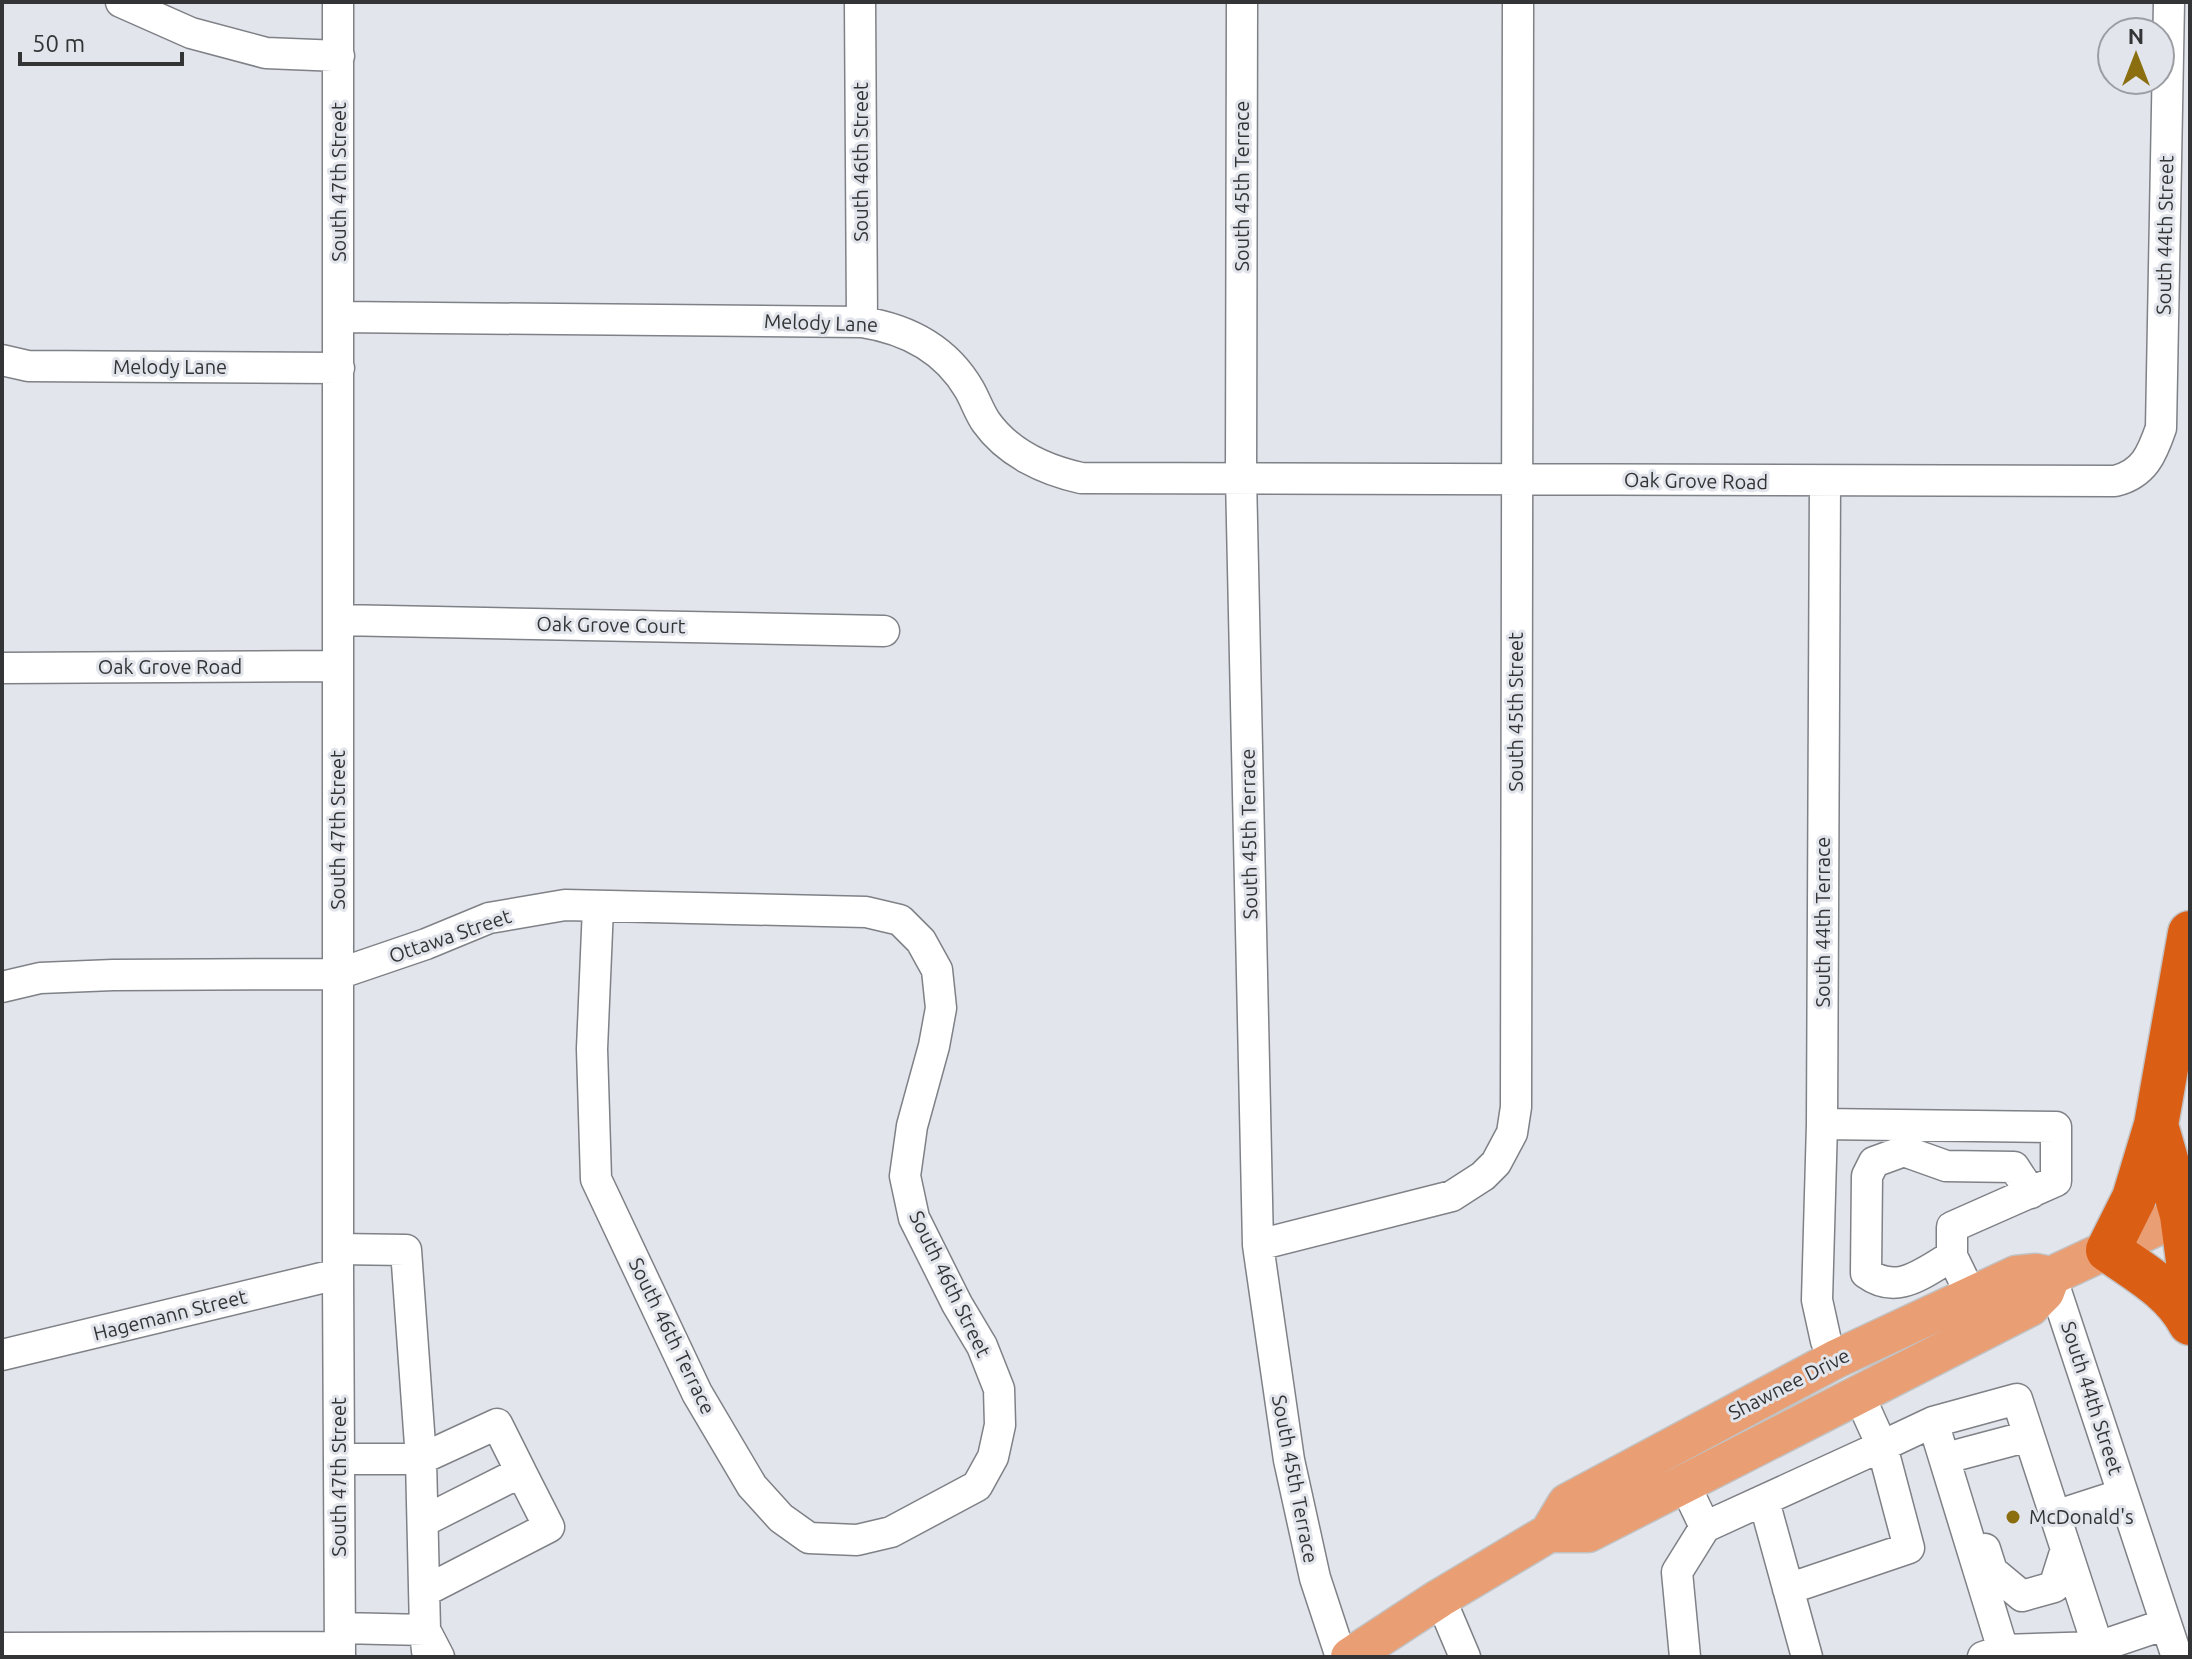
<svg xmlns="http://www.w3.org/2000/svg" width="2192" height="1659" viewBox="0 0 2192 1659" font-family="Ubuntu,sans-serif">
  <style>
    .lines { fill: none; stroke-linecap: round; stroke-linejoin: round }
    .minor-casing { stroke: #7e8186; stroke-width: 33 }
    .major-casing { stroke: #c2c2c3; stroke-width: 41 }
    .highway-casing { stroke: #c2c2c3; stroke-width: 47 }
    .minor { stroke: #fff; stroke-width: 30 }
    .major { stroke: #e99e73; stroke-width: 38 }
    .highway { stroke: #db5e15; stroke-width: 44 }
    .poi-dot { fill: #8a6e0f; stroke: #e2e5eb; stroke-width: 3 }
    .labels { text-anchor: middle; stroke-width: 6; stroke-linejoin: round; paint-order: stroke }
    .street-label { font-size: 20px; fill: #333436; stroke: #e2e5eb }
    .poi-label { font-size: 20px; fill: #333436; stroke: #e2e5eb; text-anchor: start }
  </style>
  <rect width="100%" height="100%" fill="#e2e5eb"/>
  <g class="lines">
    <g class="minor-casing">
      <path id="minor" d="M 121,2 L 191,33 L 266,53 L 339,56
        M 338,2 L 338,1274 L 340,1657
        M 860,2 L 862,322
        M 1242,2 L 1241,477 L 1258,1245 L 1289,1460 L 1315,1578 L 1341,1657
        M 339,317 L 862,322 C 907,329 945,348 969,389 C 975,399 979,412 986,422 C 1008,453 1045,470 1081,478 L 2115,481 C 2144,474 2152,454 2161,428 L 2169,2
        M 2,360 L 28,366 L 339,368
        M 1825,482 L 1822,1124 L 1817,1300 L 1826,1341 L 1836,1359
        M 338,620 L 884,631
        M 2,668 L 338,666
        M 2,987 L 40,978 L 113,975 L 338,974 L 426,944 L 489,918 L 565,905 L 866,912 L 900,920 L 921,941 L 937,970 L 941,1008 L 934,1046 L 912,1126 L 905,1176 L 914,1218 L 957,1304 L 982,1346 L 999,1389 L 1000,1425 L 993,1457 L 977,1486 L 891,1532 L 857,1540 L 809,1538 L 781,1518 L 752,1486 L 697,1393 L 596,1179 L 592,1049 L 598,907
        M 1822,1124 L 2056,1127 L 2056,1181 L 1952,1227 L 1952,1256 L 1971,1295
        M 1258,1245 L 1452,1196 L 1483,1176 L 1496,1163 L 1512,1133 L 1516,1107 L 1518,2
        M 338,1249 L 406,1250 L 421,1459 L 497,1424 L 521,1472 L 424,1521
        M 1952,1256 C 1922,1273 1898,1296 1866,1273 L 1867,1176 L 1874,1162 L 1904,1151 L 1946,1166 L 2014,1167 L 2031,1193
        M 2051,1276 L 2177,1657
        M 2,1355 L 338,1274
        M 1933,1422 L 2003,1650
        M 1946,1458 L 2029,1436
        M 339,1459 L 421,1459 L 425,1630 L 439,1657
        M 1684,1483 L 1705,1527 L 1882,1446 L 1859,1395
        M 1764,1501 L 1807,1657
        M 2055,1516 L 2123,1494
        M 1985,1549 L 1992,1571 L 2022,1596 L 2054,1587 L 2066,1549
        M 1788,1589 L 1909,1548 L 1882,1446 L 1933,1422 L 2017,1399 L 2098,1647
        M 425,1591 L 549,1527 L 521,1472
        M 1440,1598 L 1465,1657
        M 340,1628 L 425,1630 L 427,1651
        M 2,1648 L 340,1647
        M 1685,1657 L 1677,1572 L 1705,1527
        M 1983,1657 L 2003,1650 L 2098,1647 L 2166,1624"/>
    </g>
    <g class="major-casing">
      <path id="major" d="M 1549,1533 L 1588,1533 L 2030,1307 L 2045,1292 L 2051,1276
        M 1350,1657 L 1440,1598 L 1549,1533 L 1567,1503 L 1836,1359 L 2016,1275 L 2036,1273 L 2051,1276 L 2190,1211"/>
    </g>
    <g class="highway-casing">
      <path id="highway" d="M 2190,933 L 2156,1125 L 2134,1198 L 2108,1250 C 2138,1271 2173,1290 2190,1323
        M 2156,1125 L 2182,1215 L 2190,1276"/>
    </g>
    <use href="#minor" class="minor"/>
    <use href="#major" class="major"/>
    <use href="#highway" class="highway"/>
  </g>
  <circle class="poi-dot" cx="2013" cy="1517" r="8"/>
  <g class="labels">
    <g class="street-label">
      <text transform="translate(861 162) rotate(-90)" y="7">South 46th Street</text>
      <text transform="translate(339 182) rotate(-90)" y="7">South 47th Street</text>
      <text transform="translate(1242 186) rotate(-90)" y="7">South 45th Terrace</text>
      <text transform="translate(2165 235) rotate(-89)" y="7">South 44th Street</text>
      <text transform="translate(821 323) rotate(2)" y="7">Melody Lane</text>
      <text x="170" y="374">Melody Lane</text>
      <text transform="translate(1696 481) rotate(1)" y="7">Oak Grove Road</text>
      <text transform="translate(611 625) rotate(1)" y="7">Oak Grove Court</text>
      <text x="170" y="674">Oak Grove Road</text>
      <text transform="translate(1516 712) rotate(-90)" y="7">South 45th Street</text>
      <text transform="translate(338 830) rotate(-90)" y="7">South 47th Street</text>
      <text transform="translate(1249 834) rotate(-91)" y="7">South 45th Terrace</text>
      <text transform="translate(1823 922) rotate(-90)" y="7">South 44th Terrace</text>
      <text transform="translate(450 936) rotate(-19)" y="7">Ottawa Street</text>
      <text transform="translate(950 1284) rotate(64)" y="7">South 46th Street</text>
      <text transform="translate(170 1315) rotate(-14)" y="7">Hagemann Street</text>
      <text transform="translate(672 1336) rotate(64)" y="7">South 46th Terrace</text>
      <text transform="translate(1789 1384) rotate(-27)" y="7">Shawnee Drive</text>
      <text transform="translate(2092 1398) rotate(72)" y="7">South 44th Street</text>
      <text transform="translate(339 1477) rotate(-90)" y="7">South 47th Street</text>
      <text transform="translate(1295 1479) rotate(79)" y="7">South 45th Terrace</text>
    </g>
    <g class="poi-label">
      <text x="2029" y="1524">McDonald's</text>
    </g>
  </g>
  <rect width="2192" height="1659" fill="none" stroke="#333436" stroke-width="8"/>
  <g transform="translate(2136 56)"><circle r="38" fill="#e2e5eb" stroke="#9c9ea3" stroke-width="2"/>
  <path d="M0-6L14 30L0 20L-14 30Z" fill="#8a6e0f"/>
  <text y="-12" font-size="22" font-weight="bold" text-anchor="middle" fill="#333436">N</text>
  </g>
  <path d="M20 52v12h162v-12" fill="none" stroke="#333436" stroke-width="4"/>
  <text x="32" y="52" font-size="24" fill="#333436" stroke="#e2e5eb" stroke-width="6" paint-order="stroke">50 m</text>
</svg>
